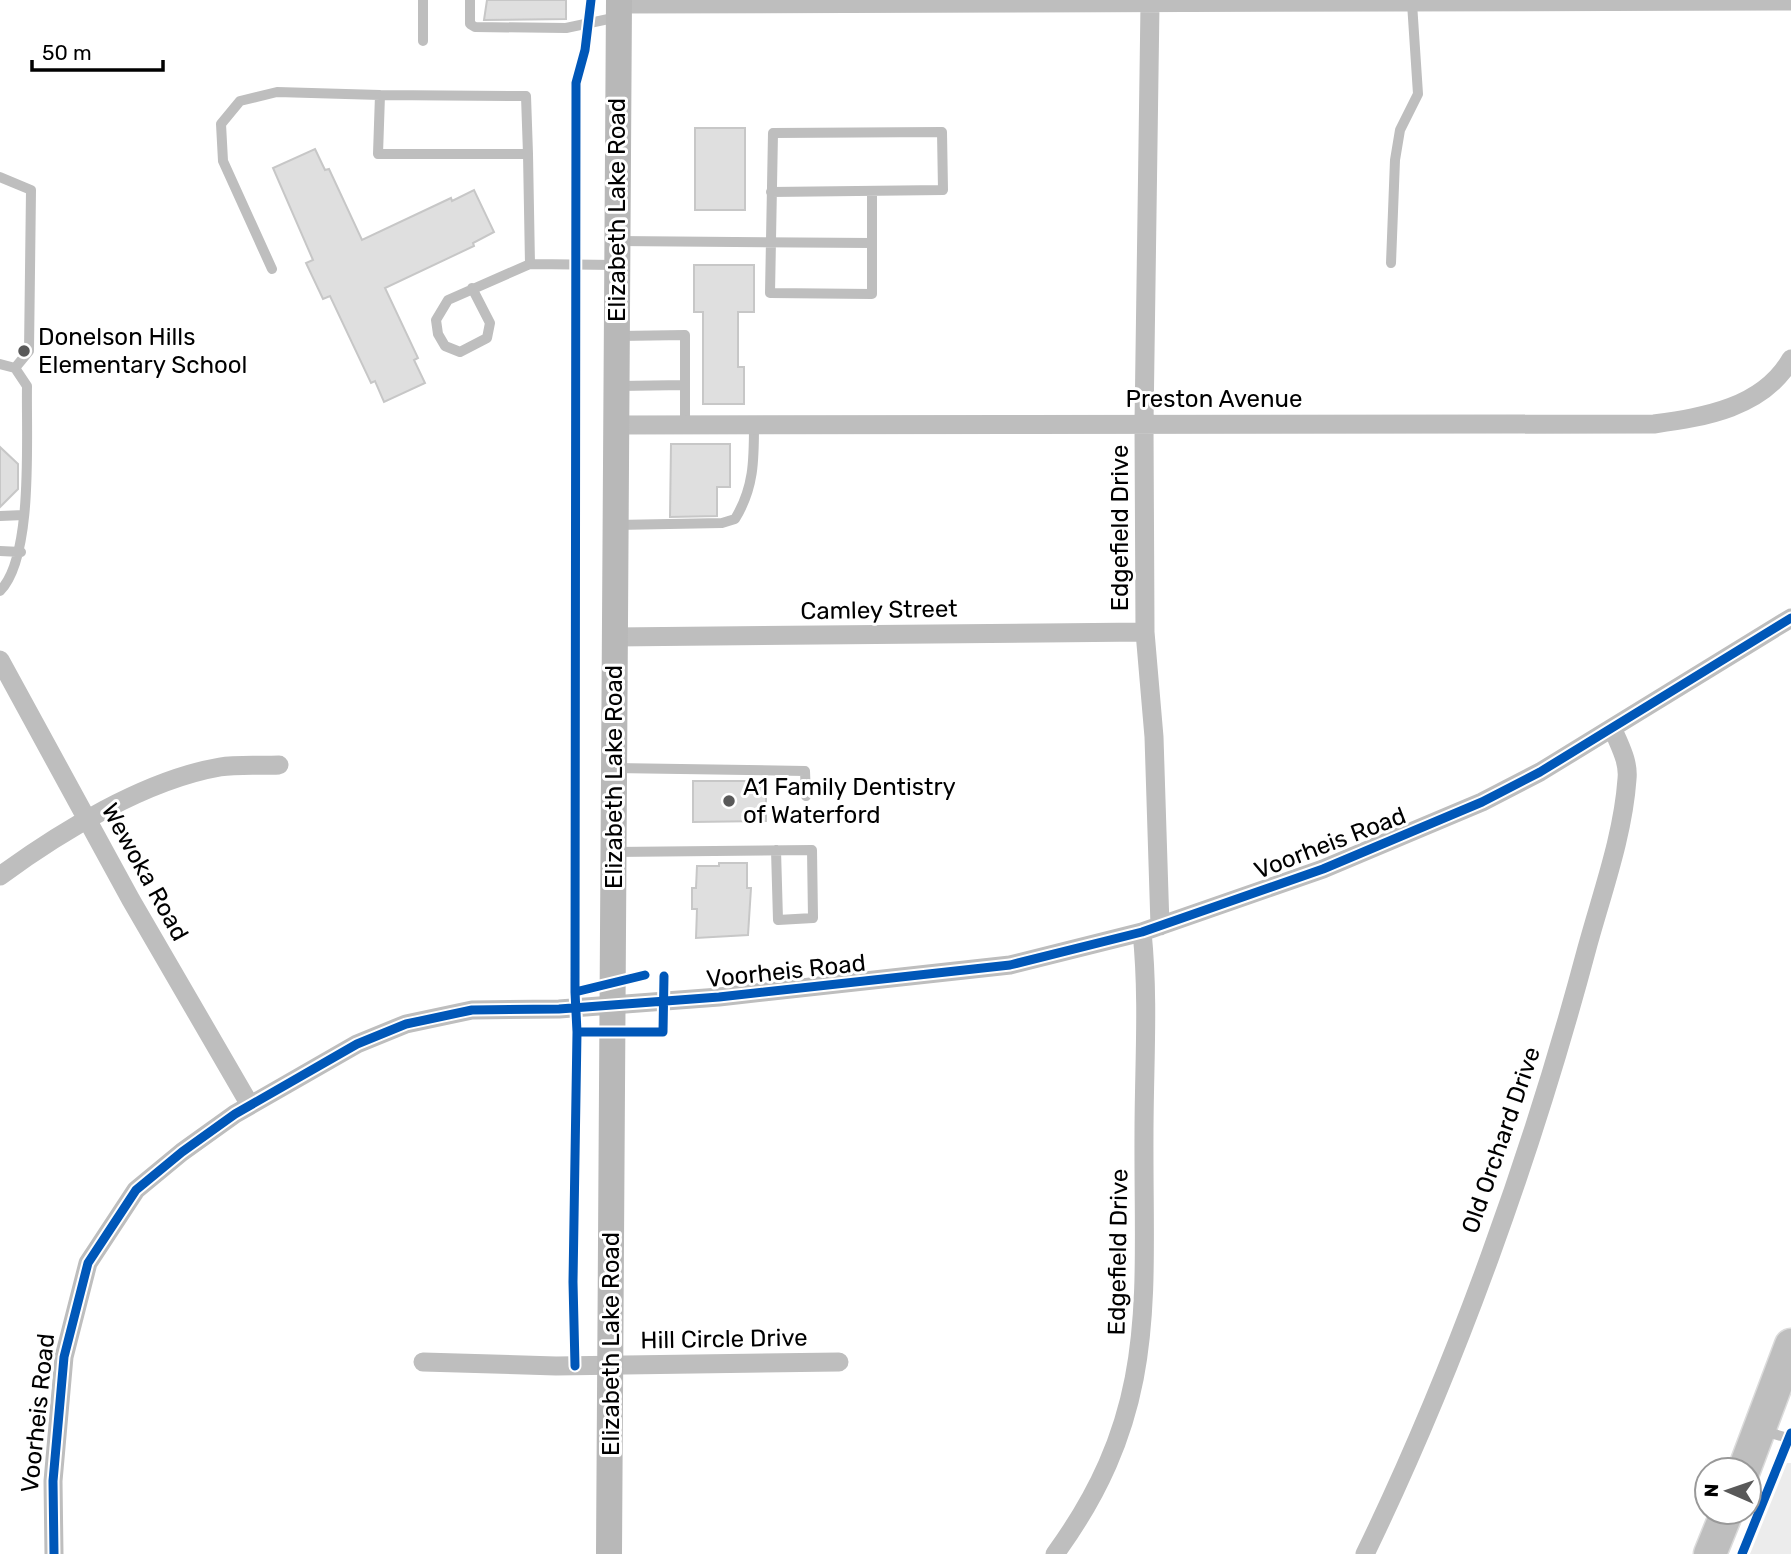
<svg xmlns="http://www.w3.org/2000/svg" width="1791" height="1554" viewBox="0 0 1791 1554" font-family="Rubik,sans-serif">
  <style>
    .green { fill: #ececec }
    .building { fill: #dfdfdf; stroke: #c7c7c7; stroke-width: 2 }
    .lines { fill: none; stroke-linecap: round; stroke-linejoin: round }
    .trunk-casing { stroke: #dbdbdb; stroke-width: 35 }
    .service { stroke: #bebebe; stroke-width: 10 }
    .minor { stroke: #bebebe; stroke-width: 19 }
    .secondary { stroke: #b8b8b8; stroke-width: 26 }
    .trunk { stroke: #bebebe; stroke-width: 32 }
    .cycleway-casing { stroke: #fff; stroke-width: 13 }
    .cycleway { stroke: #0057b8; stroke-width: 9 }
    .poi-dot { fill: #595959; stroke: #fff; stroke-width: 2.5 }
    .labels { text-anchor: middle; stroke-width: 6; stroke-linejoin: round; paint-order: stroke }
    .street-label { font-size: 24px; fill: #000; stroke: #fff }
    .poi-label { font-size: 24px; fill: #000; stroke: #fff; text-anchor: start }
  </style>
  <rect width="100%" height="100%" fill="#fff"/>
  <path class="green" d="M 1787,1463 L 1791,1463 L 1791,1554 L 1750,1554 Z"/>
  <path class="building" d="M 487,0 L 566,0 L 566,19 L 484,20 Z
    M 695,128 L 745,128 L 745,210 L 695,210 Z
    M 315,149 L 325,170 L 329,169 L 362,240 L 451,198 L 452,201 L 474,190 L 494,232 L 473,243 L 474,246 L 385,288 L 418,358 L 414,360 L 425,383 L 384,402 L 375,381 L 371,383 L 330,296 L 323,299 L 306,263 L 313,260 L 273,168 Z
    M 694,265 L 754,265 L 754,312 L 738,312 L 738,367 L 744,367 L 744,404 L 703,404 L 703,312 L 694,312 Z
    M 671,444 L 730,444 L 730,487 L 717,487 L 717,516 L 670,517 Z
    M 0,447 L 18,464 L 18,489 L 0,507 Z
    M 693,781 L 766,781 L 766,821 L 693,822 Z
    M 719,863 L 747,863 L 747,888 L 751,888 L 748,935 L 696,938 L 697,909 L 692,909 L 692,888 L 696,888 L 697,866 L 719,866 Z"/>
  <g class="lines">
    <g class="trunk-casing">
      <path id="trunk" d="M 1744,1470 L 1791,1345
        M 1710,1554 L 1727,1512"/>
    </g>
    <path class="service" d="M 470,0 L 470,24 L 475,27 L 566,28 L 618,17
      M 423,41 L 423,0
      M 528,154 L 526,96 L 380,95 L 378,154 L 528,154 L 530,264
      M 0,177 L 31,190 L 29,351 L 15,368 L 0,364
      M 872,191 L 872,243
      M 617,241 L 872,243 L 872,294 L 770,293 L 773,133 L 942,132 L 943,190 L 771,192
      M 1391,263 L 1395,160 L 1400,130 L 1418,94 L 1412,3
      M 272,269 L 223,161 L 221,124 L 240,101 L 277,92 L 380,95
      M 472,288 L 490,323 L 487,338 L 460,352 L 445,346 L 438,334 L 436,320 L 448,300 L 530,264 L 616,265
      M 619,336 L 685,335 L 685,425
      M 619,386 L 685,385
      M 0,516 L 24,515
      M 616,525 L 722,523 L 735,519 C 754,488 754,460 754,425
      M 0,551 L 21,552
      M 0,591 C 34,557 26,435 27,386 L 15,368
      M 614,768 L 805,771 L 806,796
      M 614,852 L 812,850 L 813,918 L 778,920 L 776,850
      M 1764,1431 L 1791,1439"/>
    <path class="minor" d="M 619,4 L 1791,1
      M 1150,4 L 1144,424 L 1145,632 L 1154,737 L 1160,926
      M 616,425 L 1654,424 C 1704,417 1763,408 1791,359
      M 614,637 L 1145,632
      M 0,660 L 131,900 L 250,1105
      M 0,876 C 60,832 145,780 220,767 C 238,764 259,766 279,765
      M 423,1362 L 556,1366 L 839,1362
      M 54,1554 L 53,1481 L 64,1357 L 88,1263 L 136,1190 L 182,1152 L 235,1114 L 357,1044 L 406,1024 L 472,1010 L 559,1009 L 719,997 L 1010,965 L 1142,932 L 1323,869 L 1482,802 L 1540,772 L 1791,618
      M 1055,1554 C 1160,1410 1143,1300 1144,1134 C 1144,1066 1149,1000 1142,932
      M 1365,1554 C 1456,1366 1533,1151 1587,948 C 1602,893 1623,836 1627,779 C 1629,761 1619,745 1613,729"/>
    <path class="secondary" d="M 609,1554 L 619,0"/>
    <use href="#trunk" class="trunk"/>
    <g class="cycleway-casing">
      <path id="cycleway" d="M 645,975 L 575,992 L 577,1032 L 663,1032 L 664,976
        M 575,992 L 576,83 L 585,50 L 591,0
        M 575,1366 L 573,1282 L 577,1032
        M 54,1554 L 53,1481 L 64,1357 L 88,1263 L 136,1190 L 182,1152 L 235,1114 L 357,1044 L 406,1024 L 472,1010 L 559,1009 L 719,997 L 1010,965 L 1142,932 L 1323,869 L 1482,802 L 1540,772 L 1791,618
        M 1742,1554 L 1791,1433"/>
    </g>
    <use href="#cycleway" class="cycleway"/>
  </g>
  <g class="poi-dot">
    <circle cx="24" cy="351" r="7"/>
    <circle cx="729" cy="801" r="7"/>
  </g>
  <g class="labels">
    <g class="street-label">
      <text transform="translate(617 210) rotate(-90)" y="8">Elizabeth Lake Road</text>
      <text x="1214" y="407">Preston Avenue</text>
      <text transform="translate(1120 528) rotate(-90)" y="8">Edgefield Drive</text>
      <text transform="translate(879 610) rotate(-1)" y="8">Camley Street</text>
      <text transform="translate(614 777) rotate(-90)" y="8">Elizabeth Lake Road</text>
      <text transform="translate(1330 843) rotate(-21)" y="8">Voorheis Road</text>
      <text transform="translate(145 872) rotate(61)" y="8">Wewoka Road</text>
      <text transform="translate(786 971) rotate(-6)" y="8">Voorheis Road</text>
      <text transform="translate(1501 1140) rotate(-71)" y="8">Old Orchard Drive</text>
      <text transform="translate(1118 1252) rotate(-89)" y="8">Edgefield Drive</text>
      <text transform="translate(724 1339) rotate(-1)" y="8">Hill Circle Drive</text>
      <text transform="translate(611 1344) rotate(-90)" y="8">Elizabeth Lake Road</text>
      <text transform="translate(38 1413) rotate(-84)" y="8">Voorheis Road</text>
    </g>
    <g class="poi-label">
      <text x="38" y="345">Donelson Hills<tspan x="38" dy="28">Elementary School</tspan></text>
      <text x="743" y="795">A1 Family Dentistry<tspan x="743" dy="28">of Waterford</tspan></text>
    </g>
  </g>
  <g transform="translate(1728 1491) rotate(272)"><circle r="33" fill="#ffffff" stroke="#999999" stroke-width="2"/>
  <path d="M0-5L12 26L0 18L-12 26Z" fill="#595959"/>
  <text y="-10" font-size="19" font-weight="bold" text-anchor="middle" fill="#000000">N</text>
  </g>
  <path d="M32 60v10h131v-10" fill="none" stroke="#000000" stroke-width="3.5"/>
  <text x="42" y="60" font-size="21" fill="#000000" stroke="#ffffff" stroke-width="5" paint-order="stroke">50 m</text>
</svg>
